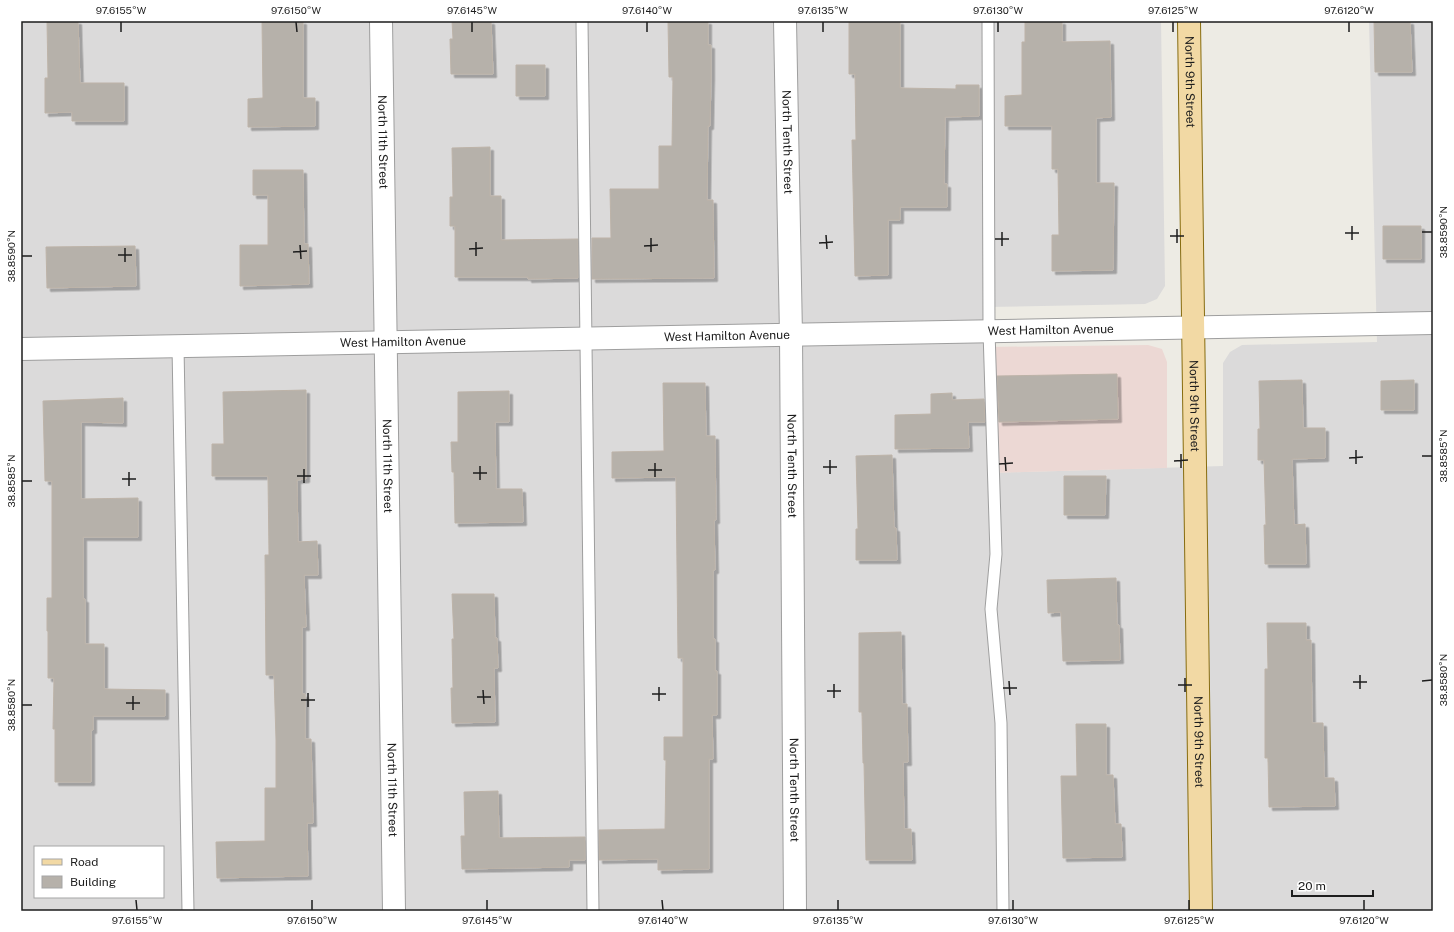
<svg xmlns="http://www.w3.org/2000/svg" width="1454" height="932" viewBox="0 0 1454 932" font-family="'Public Sans',sans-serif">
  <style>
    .residential { fill: #dbdada; fill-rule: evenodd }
    .commercial { fill: #ecd8d4 }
    .building { fill: #b6b1aa; stroke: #bdb3a8; filter: url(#shadow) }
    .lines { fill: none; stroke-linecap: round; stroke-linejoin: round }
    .lane-casing { stroke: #9e9e9e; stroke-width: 13 }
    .street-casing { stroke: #9e9e9e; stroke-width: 24 }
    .primary-casing { stroke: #876c0f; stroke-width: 24 }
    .lane { stroke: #fff; stroke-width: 11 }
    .street { stroke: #fff; stroke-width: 22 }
    .primary { stroke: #f2d9a4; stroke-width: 22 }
    .ticks { fill: none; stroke: #1d1d1d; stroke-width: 1.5 }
    .labels { text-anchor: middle; stroke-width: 4; stroke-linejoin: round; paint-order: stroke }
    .street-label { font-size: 12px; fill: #1d1d1d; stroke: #fff }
    .neatline { fill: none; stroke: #1d1d1d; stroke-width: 1.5 }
    .ticks-label { font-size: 10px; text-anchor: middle; fill: #1d1d1d }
  </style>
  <defs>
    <filter id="shadow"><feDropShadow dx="3.5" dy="3.5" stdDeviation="0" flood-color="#0004"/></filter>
  </defs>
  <rect width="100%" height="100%" fill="#edebe4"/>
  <path class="residential" d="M 21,21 L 1161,21 L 1165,286 L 1157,299 L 1145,304 L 986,307 L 988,473 L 1223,466 L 1223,363 L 1230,352 L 1242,345 L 1377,342 L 1369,21 L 1433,21 L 1433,911 L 21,911 ZM 35,847 L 163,847 L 163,897 L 35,897 Z"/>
  <path class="commercial" d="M 1148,345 L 1162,349 L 1167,362 L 1167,468 L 988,473 L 986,347 Z"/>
  <path class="building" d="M 47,21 L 78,21 L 80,83 L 124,83 L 124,121 L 72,121 L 72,112 L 45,113 L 45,78 L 48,78 Z
    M 262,21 L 303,21 L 303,98 L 315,98 L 315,126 L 248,127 L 248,99 L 263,98 Z
    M 452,21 L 491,21 L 493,74 L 451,74 L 450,39 L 453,39 Z
    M 668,21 L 708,21 L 708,45 L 711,45 L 711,77 L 710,126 L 708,126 L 707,200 L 713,200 L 714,278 L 592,279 L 592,238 L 611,238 L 610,189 L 659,189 L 659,146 L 672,146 L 673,77 L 669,77 Z
    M 849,21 L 900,21 L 900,88 L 956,89 L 956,85 L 979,85 L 979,116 L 945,117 L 944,184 L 947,184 L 947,207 L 900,207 L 900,220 L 888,220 L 888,275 L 855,276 L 852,140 L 856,140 L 855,74 L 849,74 Z
    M 1025,21 L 1062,21 L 1062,42 L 1110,41 L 1111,117 L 1096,118 L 1096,183 L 1114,183 L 1113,270 L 1052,271 L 1052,235 L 1059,235 L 1058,169 L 1052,169 L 1052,126 L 1005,126 L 1005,96 L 1022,95 L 1022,42 L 1025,42 Z
    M 1374,21 L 1410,21 L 1412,72 L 1375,72 Z
    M 516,65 L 545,65 L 545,96 L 516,96 Z
    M 490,147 L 490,196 L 501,196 L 501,240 L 578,239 L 578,278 L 528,279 L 528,277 L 455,277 L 455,226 L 450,226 L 450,197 L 453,197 L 452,148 Z
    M 253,170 L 303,170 L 304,244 L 308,244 L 309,284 L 240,286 L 240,245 L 268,245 L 268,195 L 253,195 Z
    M 1383,226 L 1421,226 L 1421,259 L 1383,259 Z
    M 135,246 L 136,286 L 47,288 L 46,247 Z
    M 1117,374 L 1118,419 L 999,422 L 997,376 Z
    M 1302,380 L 1303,428 L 1325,428 L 1325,458 L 1292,459 L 1294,525 L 1305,524 L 1306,564 L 1265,564 L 1264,525 L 1266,525 L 1264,460 L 1258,460 L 1258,429 L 1260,429 L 1259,381 Z
    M 1414,380 L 1414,410 L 1381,410 L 1381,381 Z
    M 663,383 L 705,383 L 706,436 L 715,436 L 716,520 L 714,520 L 715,570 L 713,570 L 713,639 L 715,639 L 715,671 L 717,671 L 717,715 L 712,715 L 713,759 L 709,759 L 709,869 L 658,870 L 658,859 L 599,860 L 599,830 L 665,829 L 666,760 L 664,760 L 664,737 L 683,737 L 683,658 L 678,658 L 676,477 L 612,478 L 612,452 L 664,451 Z
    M 306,390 L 306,479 L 297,480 L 298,542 L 317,541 L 318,575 L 304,575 L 306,627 L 302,627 L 302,694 L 305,694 L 305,739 L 311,739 L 313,823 L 307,823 L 308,876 L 217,878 L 216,842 L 265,841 L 265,788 L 276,788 L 276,740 L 274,675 L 266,675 L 265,555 L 269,555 L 268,476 L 212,476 L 212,444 L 224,444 L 223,392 Z
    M 509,391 L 509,422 L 495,422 L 496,489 L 522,489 L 523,522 L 455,523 L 454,472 L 452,472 L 451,442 L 458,442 L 458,392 Z
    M 952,393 L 952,400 L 984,399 L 985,422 L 968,422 L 969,448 L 895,449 L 895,415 L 931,414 L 931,394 Z
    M 123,398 L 123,423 L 81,422 L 81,499 L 138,498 L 138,537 L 83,537 L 83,599 L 85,599 L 85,644 L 104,644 L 104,689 L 165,690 L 165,716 L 93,716 L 93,730 L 91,730 L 91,782 L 55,782 L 55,729 L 53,729 L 54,678 L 48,678 L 48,631 L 47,631 L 47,598 L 52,598 L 52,481 L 45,481 L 43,401 Z
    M 892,455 L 894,528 L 896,528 L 897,560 L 856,560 L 856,529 L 858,529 L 856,456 Z
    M 1064,476 L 1106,476 L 1105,515 L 1064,515 Z
    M 1116,578 L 1117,625 L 1119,625 L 1120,660 L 1063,661 L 1061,612 L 1048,613 L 1047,580 Z
    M 452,594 L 494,594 L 495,638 L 497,638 L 498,668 L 494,668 L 495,722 L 452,723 L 451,688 L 453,688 L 452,639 L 454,639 Z
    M 1267,623 L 1306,623 L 1306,640 L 1311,640 L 1312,723 L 1323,723 L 1324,778 L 1334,778 L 1335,806 L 1269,807 L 1268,758 L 1265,758 L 1265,669 L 1268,669 Z
    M 901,632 L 902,704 L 907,704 L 908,762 L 903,762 L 904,829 L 911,829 L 912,860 L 866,860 L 864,763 L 863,763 L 862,712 L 859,712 L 859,633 Z
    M 1076,724 L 1106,724 L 1106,775 L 1113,775 L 1115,824 L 1121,824 L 1122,857 L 1063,858 L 1061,776 L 1077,776 Z
    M 498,791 L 499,838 L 585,837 L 585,860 L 569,860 L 569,867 L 462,869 L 461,836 L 465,836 L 464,792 Z"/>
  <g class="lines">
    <g class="lane-casing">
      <path id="lane" d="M 582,21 L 593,911
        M 988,21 L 989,331 L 996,554 L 991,609 L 1001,723 L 1003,911
        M 178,346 L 188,911"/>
    </g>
    <g class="street-casing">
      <g id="street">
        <path id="s1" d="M 381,21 L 394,911"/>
        <path id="s2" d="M 785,21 L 791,335 L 795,911"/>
        <path id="s3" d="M 21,349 L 1433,323"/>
      </g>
    </g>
    <g class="primary-casing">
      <g id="primary">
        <path id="s4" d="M 1189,21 L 1201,911"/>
      </g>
    </g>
    <use href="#lane" class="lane"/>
    <use href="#street" class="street"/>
    <use href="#primary" class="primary"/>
  </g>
  <path class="ticks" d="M 121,22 L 121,32M 296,22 L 297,32M 472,22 L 472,32M 647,22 L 647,32M 823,22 L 823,32M 998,22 L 998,32M 1173,22 L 1173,32M 1349,22 L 1349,32M 1352,226 L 1352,240M 1177,229 L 1177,243M 1002,232 L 1002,246M 1422,232 L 1432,232M 1345,233 L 1359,233M 826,235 L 827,249M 1170,236 L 1184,236M 651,238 L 651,252M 995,239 L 1009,239M 476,242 L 476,256M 819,243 L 833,242M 300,245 L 301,259M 644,246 L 658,245M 125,248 L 125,262M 469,249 L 483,248M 293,252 L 307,251M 118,255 L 132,255M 22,256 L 32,256M 1356,450 L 1356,464M 1181,454 L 1181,468M 1422,456 L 1432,456M 1005,457 L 1006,471M 1349,458 L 1363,457M 830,460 L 830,474M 1174,461 L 1188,460M 655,463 L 655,477M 999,464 L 1013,463M 480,466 L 480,480M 823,467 L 837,467M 304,469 L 304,483M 648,470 L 662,470M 129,472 L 129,486M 473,473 L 487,473M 297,476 L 311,476M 122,479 L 136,479M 22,481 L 32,481M 1360,675 L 1360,689M 1185,678 L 1185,692M 1009,681 L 1010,695M 1422,681 L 1432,680M 1353,682 L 1367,682M 834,684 L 834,698M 1178,685 L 1192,685M 659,687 L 659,701M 1003,688 L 1017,688M 483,690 L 484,704M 827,691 L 841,691M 308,693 L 308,707M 652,694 L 666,694M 133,696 L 133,710M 477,697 L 491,697M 301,700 L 315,700M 126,703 L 140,703M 22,705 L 32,705M 136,900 L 137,910M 312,900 L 312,910M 487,900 L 487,910M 662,900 L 663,910M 838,900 L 838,910M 1013,900 L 1013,910M 1189,900 L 1189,910M 1364,900 L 1364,910"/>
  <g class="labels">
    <g class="street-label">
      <text dy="4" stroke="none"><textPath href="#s4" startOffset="61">North 9th Street</textPath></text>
      <text dy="4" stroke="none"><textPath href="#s1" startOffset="121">North 11th Street</textPath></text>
      <text dy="4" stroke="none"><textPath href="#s2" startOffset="121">North Tenth Street</textPath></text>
      <text dy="4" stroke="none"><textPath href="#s3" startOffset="1030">West Hamilton Avenue</textPath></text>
      <text dy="4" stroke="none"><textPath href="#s3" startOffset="706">West Hamilton Avenue</textPath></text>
      <text dy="4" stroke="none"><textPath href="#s3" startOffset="382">West Hamilton Avenue</textPath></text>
      <text dy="4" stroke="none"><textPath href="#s4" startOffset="385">North 9th Street</textPath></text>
      <text dy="4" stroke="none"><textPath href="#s1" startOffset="445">North 11th Street</textPath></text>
      <text dy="4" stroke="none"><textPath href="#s2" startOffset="445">North Tenth Street</textPath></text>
      <text dy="4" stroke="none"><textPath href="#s4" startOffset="721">North 9th Street</textPath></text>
      <text dy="4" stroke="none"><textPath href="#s1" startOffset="769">North 11th Street</textPath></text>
      <text dy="4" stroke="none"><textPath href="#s2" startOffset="769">North Tenth Street</textPath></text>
    </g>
  </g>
  <rect width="1454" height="932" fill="none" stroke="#ffffff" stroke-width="44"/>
  <rect x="34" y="846" width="130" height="52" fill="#ffffff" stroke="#a5a5a5"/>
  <rect x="42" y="859" width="20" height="6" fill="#f2d9a4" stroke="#a5a5a5"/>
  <text x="70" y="866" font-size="12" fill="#1d1d1d">Road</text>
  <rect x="42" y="876" width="20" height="12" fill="#b6b1aa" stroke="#a5a5a5"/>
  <text x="70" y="886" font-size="12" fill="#1d1d1d">Building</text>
  <path d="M1292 890v6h81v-6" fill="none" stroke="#1d1d1d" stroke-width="2"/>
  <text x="1298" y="890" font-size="12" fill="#1d1d1d" stroke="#ffffff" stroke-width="3" paint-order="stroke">20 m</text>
  <rect x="22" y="22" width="1410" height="888" class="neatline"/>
  <g class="ticks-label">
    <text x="121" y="14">97.6155°W</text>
    <text x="296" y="14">97.6150°W</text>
    <text x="472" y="14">97.6145°W</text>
    <text x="647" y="14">97.6140°W</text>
    <text x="823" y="14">97.6135°W</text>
    <text x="998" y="14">97.6130°W</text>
    <text x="1173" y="14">97.6125°W</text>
    <text x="1349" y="14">97.6120°W</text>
    <text transform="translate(1443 232) rotate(-90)" y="4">38.8590°N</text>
    <text transform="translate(11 256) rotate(-90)" y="4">38.8590°N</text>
    <text transform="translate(1443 456) rotate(-90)" y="4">38.8585°N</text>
    <text transform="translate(11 481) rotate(-90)" y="4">38.8585°N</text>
    <text transform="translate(1443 680) rotate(-90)" y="4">38.8580°N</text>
    <text transform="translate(11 705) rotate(-90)" y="4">38.8580°N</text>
    <text x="137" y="924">97.6155°W</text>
    <text x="312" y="924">97.6150°W</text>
    <text x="487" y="924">97.6145°W</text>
    <text x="663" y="924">97.6140°W</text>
    <text x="838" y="924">97.6135°W</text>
    <text x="1013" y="924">97.6130°W</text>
    <text x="1189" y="924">97.6125°W</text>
    <text x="1364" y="924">97.6120°W</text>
  </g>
</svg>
